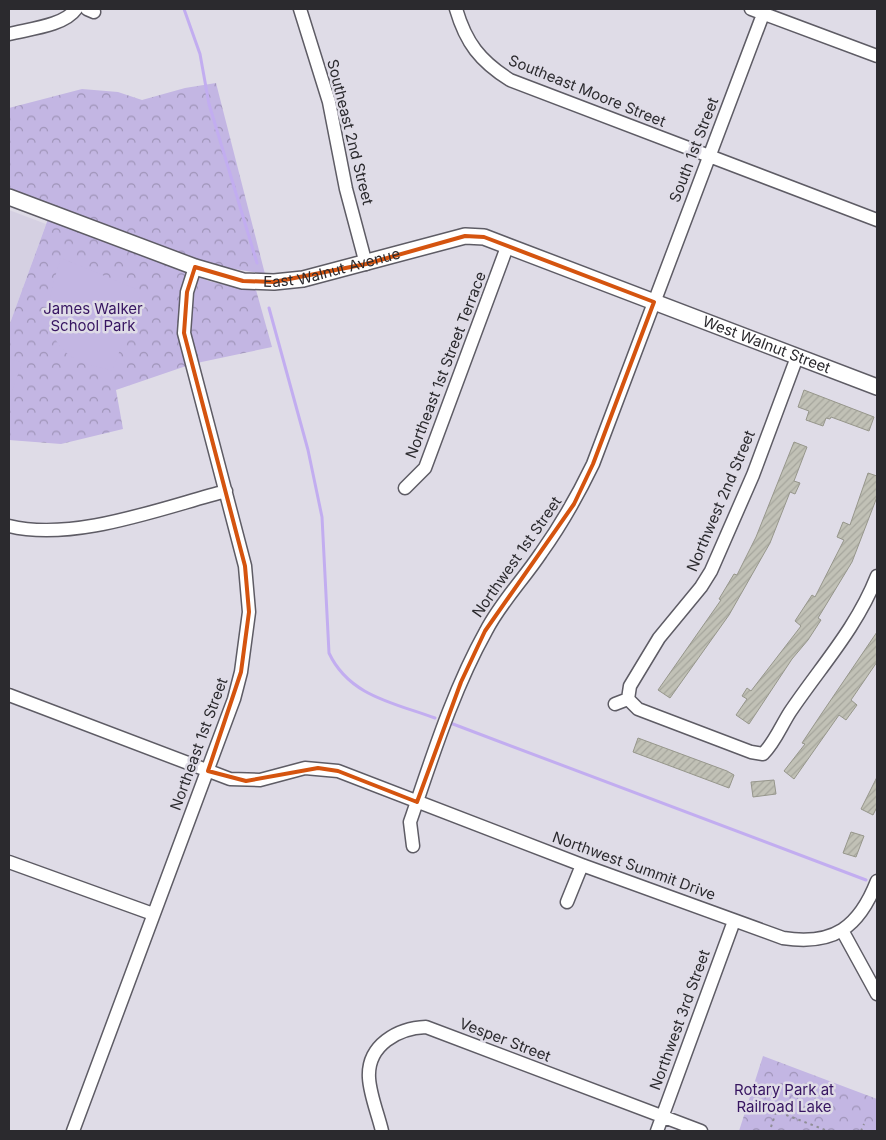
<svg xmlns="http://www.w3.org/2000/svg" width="886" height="1140" viewBox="0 0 886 1140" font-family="Inter,sans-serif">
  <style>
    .built { fill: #d5d0e2 }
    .park { fill: url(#park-crowns) }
    .pitch { fill: #c3b6e3 }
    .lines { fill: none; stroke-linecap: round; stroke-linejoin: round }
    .stream { stroke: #c2adf0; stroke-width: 3 }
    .building { fill: url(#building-hatch); stroke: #96968b }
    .minor-casing { stroke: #5e5c65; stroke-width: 15 }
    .tertiary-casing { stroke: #5e5c65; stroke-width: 18 }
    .path { stroke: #908e96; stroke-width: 2; stroke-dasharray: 2.5 4; stroke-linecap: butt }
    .minor { stroke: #fff; stroke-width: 12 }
    .tertiary { stroke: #fff; stroke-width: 15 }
    .marked { fill: none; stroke: #d5540f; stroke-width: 4; stroke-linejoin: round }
    .labels { text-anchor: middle; stroke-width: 5; stroke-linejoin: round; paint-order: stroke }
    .street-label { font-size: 15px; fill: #2b2a2e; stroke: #dfdce7 }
    .park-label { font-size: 15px; fill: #371561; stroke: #dfdce7 }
  </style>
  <defs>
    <pattern id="park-crowns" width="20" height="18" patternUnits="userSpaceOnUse" patternTransform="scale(1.25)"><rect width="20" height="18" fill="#c3b6e3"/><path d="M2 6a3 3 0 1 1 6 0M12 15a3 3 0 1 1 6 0" fill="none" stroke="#9f94b8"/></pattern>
    <pattern id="building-hatch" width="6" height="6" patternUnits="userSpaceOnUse" patternTransform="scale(1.25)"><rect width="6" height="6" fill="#c1c1b6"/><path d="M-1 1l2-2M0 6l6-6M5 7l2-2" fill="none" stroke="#a6a69d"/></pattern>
  </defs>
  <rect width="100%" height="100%" fill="#dfdce7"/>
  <path class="built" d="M 9,210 L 46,224 L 9,326 Z"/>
  <path class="park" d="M 216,83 L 265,274 L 222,267 L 146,243 L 9,190 L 9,108 L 82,89 L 118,92 L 142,100 L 185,88 Z
    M 48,219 L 209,281 L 242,289 L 256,290 L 272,347 L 192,364 L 116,390 L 123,429 L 61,444 L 9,440 L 9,326 Z
    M 763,1056 L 877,1099 L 877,1131 L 739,1131 Z"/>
  <path class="pitch" d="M 61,258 L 136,289 L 140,297 L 112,371 C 101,367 85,365 75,359 C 36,335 50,292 61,258 Z
    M 9,358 L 22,363 L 9,400 Z"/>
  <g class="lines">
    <path class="stream" d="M 184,9 L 200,54 L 209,104 L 257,263
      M 269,308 L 308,450 L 322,517 L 329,653 C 349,696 394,703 435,718
      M 453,724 L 866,880"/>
  </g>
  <path class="building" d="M 804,390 L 874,417 L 869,431 L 831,417 L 830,419 L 826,418 L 823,426 L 806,420 L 809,411 L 798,407 Z
    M 794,442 L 807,447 L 794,481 L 800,483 L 795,494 L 790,492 L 770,543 L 729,615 L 670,698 L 658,690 L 721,600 L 719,599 L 734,574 L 737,575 L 756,537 Z
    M 868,473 L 877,476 L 877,497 L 852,562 L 818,618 L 821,620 L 808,640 L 792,659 L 749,724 L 736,715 L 747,699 L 742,696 L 747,688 L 751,691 L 801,626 L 795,621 L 812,595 L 815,597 L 844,540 L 837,537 L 843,522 L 850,525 Z
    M 877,632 L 877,662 L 851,700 L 857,705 L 846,720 L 839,715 L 794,779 L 784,771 L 805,744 L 802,743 L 822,713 Z
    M 638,738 L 727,771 L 734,775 L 729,788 L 633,752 Z
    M 877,777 L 877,807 L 873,815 L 861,809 Z
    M 774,780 L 776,794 L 753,797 L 751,782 Z
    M 851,832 L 864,836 L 856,857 L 843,853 Z"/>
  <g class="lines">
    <g class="minor-casing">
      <path id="minor" d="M 87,9 L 94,12
        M 300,9 L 329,102 L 346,189 L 366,264
        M 456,9 C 466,43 480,61 510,80 L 877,220
        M 751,9 L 877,56
        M 9,34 C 28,29 64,26 76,9
        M 405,488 L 425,468 L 507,247
        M 9,526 C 74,542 161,508 226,491
        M 9,695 L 230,779 L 260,780 L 305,768 L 338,771 L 582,865 L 783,938 C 834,946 859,927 877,881
        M 628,699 L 630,686 L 659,638 L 701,587 L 711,571 L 753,475 L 797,357
        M 615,704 L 628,699 L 638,709 L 751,752 L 763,754 C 775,742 781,726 790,712 C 821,666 856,629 877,576
        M 413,846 L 410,822 C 432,758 453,690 486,631 C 501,602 523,580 541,553 C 561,525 578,495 593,464 L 765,9
        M 9,862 L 153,914
        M 567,902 L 582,865
        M 843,932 L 877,994
        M 73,1131 L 234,699 L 241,672 L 249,612 L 245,566 L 184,333 L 187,292 L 195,267
        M 382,1131 C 378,1114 370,1095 369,1078 C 367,1045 398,1028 426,1027 L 701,1131
        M 657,1131 L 734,921"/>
    </g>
    <g class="tertiary-casing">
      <g id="tertiary">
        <path id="s1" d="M 9,197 L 195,267 L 243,281 L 274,282 L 303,279 L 465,236 L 484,237 L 877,387"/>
      </g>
    </g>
    <path class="path" d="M 768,1108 L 828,1131
      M 771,1127 L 779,1103
      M 861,1131 L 864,1124"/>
    <use href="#minor" class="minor"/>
    <use href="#tertiary" class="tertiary"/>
  </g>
  <path class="marked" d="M 465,236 L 484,237 L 654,302 L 593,464 L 574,504 L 485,631 L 461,682 L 417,802 L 338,771 L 318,768 L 246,781 L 208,771 L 241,672 L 249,612 L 245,566 L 184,333 L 187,292 L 195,267 L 243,281 L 274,282 L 366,264 Z"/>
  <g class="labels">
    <g class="street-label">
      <text transform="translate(587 91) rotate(22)" y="5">Southeast Moore Street</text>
      <text transform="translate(350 132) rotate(76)" y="5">Southeast 2nd Street</text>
      <text transform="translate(694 150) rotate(-69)" y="5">South 1st Street</text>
      <text dy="5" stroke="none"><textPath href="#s1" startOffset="339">East Walnut Avenue</textPath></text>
      <text dy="5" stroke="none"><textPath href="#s1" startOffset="798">West Walnut Street</textPath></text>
      <text transform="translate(446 365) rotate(-69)" y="5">Northeast 1st Street Terrace</text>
      <text transform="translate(721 501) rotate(-67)" y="5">Northwest 2nd Street</text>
      <text transform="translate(517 557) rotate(-55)" y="5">Northwest 1st Street</text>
      <text transform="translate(199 744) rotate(-70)" y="5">Northeast 1st Street</text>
      <text transform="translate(634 866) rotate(20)" y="5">Northwest Summit Drive</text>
      <text transform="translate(680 1020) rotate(-70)" y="5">Northwest 3rd Street</text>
      <text transform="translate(505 1040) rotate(21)" y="5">Vesper Street</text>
    </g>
    <g class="park-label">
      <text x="93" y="314">James Walker<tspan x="93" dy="17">School Park</tspan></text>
      <text x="784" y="1095">Rotary Park at<tspan x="784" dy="17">Railroad Lake</tspan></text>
    </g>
  </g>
  <rect width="886" height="1140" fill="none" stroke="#2b2a2e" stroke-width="20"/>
</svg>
